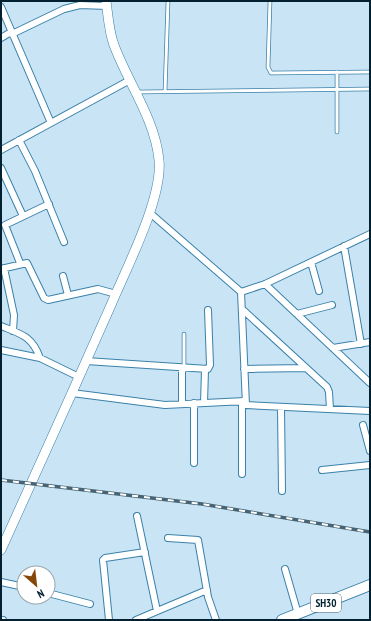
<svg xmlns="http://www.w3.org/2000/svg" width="371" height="621" viewBox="0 0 371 621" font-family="'PT Sans Narrow',sans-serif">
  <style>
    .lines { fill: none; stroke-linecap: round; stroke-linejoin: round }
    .lane-casing { stroke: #3a81a9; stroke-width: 4.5 }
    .street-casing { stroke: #3a81a9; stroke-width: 8 }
    .secondary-casing { stroke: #3a81a9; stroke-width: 10 }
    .primary-casing { stroke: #3a81a9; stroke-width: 12 }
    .lane { stroke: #fff; stroke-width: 3 }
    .street { stroke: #fff; stroke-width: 6 }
    .secondary { stroke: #fff; stroke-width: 9 }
    .primary { stroke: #fff; stroke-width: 10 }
    .rail-casing { stroke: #476474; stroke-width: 3.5 }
    .rail { stroke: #fff; stroke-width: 2; stroke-dasharray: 6; stroke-linecap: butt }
    .labels { text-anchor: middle; stroke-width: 4; stroke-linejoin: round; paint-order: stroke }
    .shield { fill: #fff; stroke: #4e636e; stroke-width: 1 }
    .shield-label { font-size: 11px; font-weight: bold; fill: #022030 }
  </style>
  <rect width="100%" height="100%" fill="#c9e4f5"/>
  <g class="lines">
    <g class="lane-casing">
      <path id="lane" d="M 270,1 L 268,67 L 271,73 L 370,72
        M 138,92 L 370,89
        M 165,92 L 168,1
        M 337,132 L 337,72
        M 184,334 L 184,368"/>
    </g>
    <g class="street-casing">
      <path id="street" d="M 1,7 L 51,123
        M 12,34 L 64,9 L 80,5 L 107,6
        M 1,38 L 11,32
        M 19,140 L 35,171 L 64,242
        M 1,150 L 130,80
        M 1,168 L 23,216
        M 150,213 L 241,292 L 265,284 L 370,234
        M 344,246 L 361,344
        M 311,262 L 319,291
        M 20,263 L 5,225 L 49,204
        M 4,268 L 14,315 L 13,331
        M 1,269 L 27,263 L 44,298 L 48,300 L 98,289 L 116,294
        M 63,276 L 68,295
        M 265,284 L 370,383
        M 241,292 L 246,405 L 370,411
        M 242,309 L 327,387 L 329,392 L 330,409
        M 297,314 L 332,305
        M 1,326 C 21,334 32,336 40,358
        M 333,348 L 370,342
        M 1,350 L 40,358 L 79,377
        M 86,361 L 208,369 L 210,365 L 208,310
        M 244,369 L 306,368
        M 72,393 L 165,405 L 245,401
        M 242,401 L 242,474
        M 182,403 L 182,368
        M 194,403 L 194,463
        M 204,403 L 205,370
        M 281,407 L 282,491
        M 363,425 L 370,451
        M 322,470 L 370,465
        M 137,516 L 157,611
        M 168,538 L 198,540 L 208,597 L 216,620
        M 285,569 L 298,614
        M 1,582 L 24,587
        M 48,593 L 90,604
        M 1,620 L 3,620
        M 109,620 L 103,560 L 105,558 L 145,552
        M 136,620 L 207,590"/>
    </g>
    <g class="secondary-casing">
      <path id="secondary" d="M 1,550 C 38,468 75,387 111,305 C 126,269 163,198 159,160 C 155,119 128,83 114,45 C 109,32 108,15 106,1"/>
    </g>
    <g class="primary-casing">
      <path id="primary" d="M 282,620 L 370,585"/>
    </g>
    <use href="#lane" class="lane"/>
    <use href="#street" class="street"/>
    <use href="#secondary" class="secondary"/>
    <use href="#primary" class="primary"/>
    <g class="rail-casing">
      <path id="rail" d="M 1,480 L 202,504 L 370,532"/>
    </g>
    <use href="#rail" class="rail"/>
  </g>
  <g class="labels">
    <rect class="shield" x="311" y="594" width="30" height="18" rx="3"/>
    <g class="shield-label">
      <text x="326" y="607">SH30</text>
    </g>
  </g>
  <rect width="371" height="621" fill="none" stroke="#022030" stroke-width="4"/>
  <g transform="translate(36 585) rotate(152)"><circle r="19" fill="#ffffff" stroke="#9aa6ac"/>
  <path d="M0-3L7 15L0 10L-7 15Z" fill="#86470b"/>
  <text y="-6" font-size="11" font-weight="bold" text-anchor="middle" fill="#022030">N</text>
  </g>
</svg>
